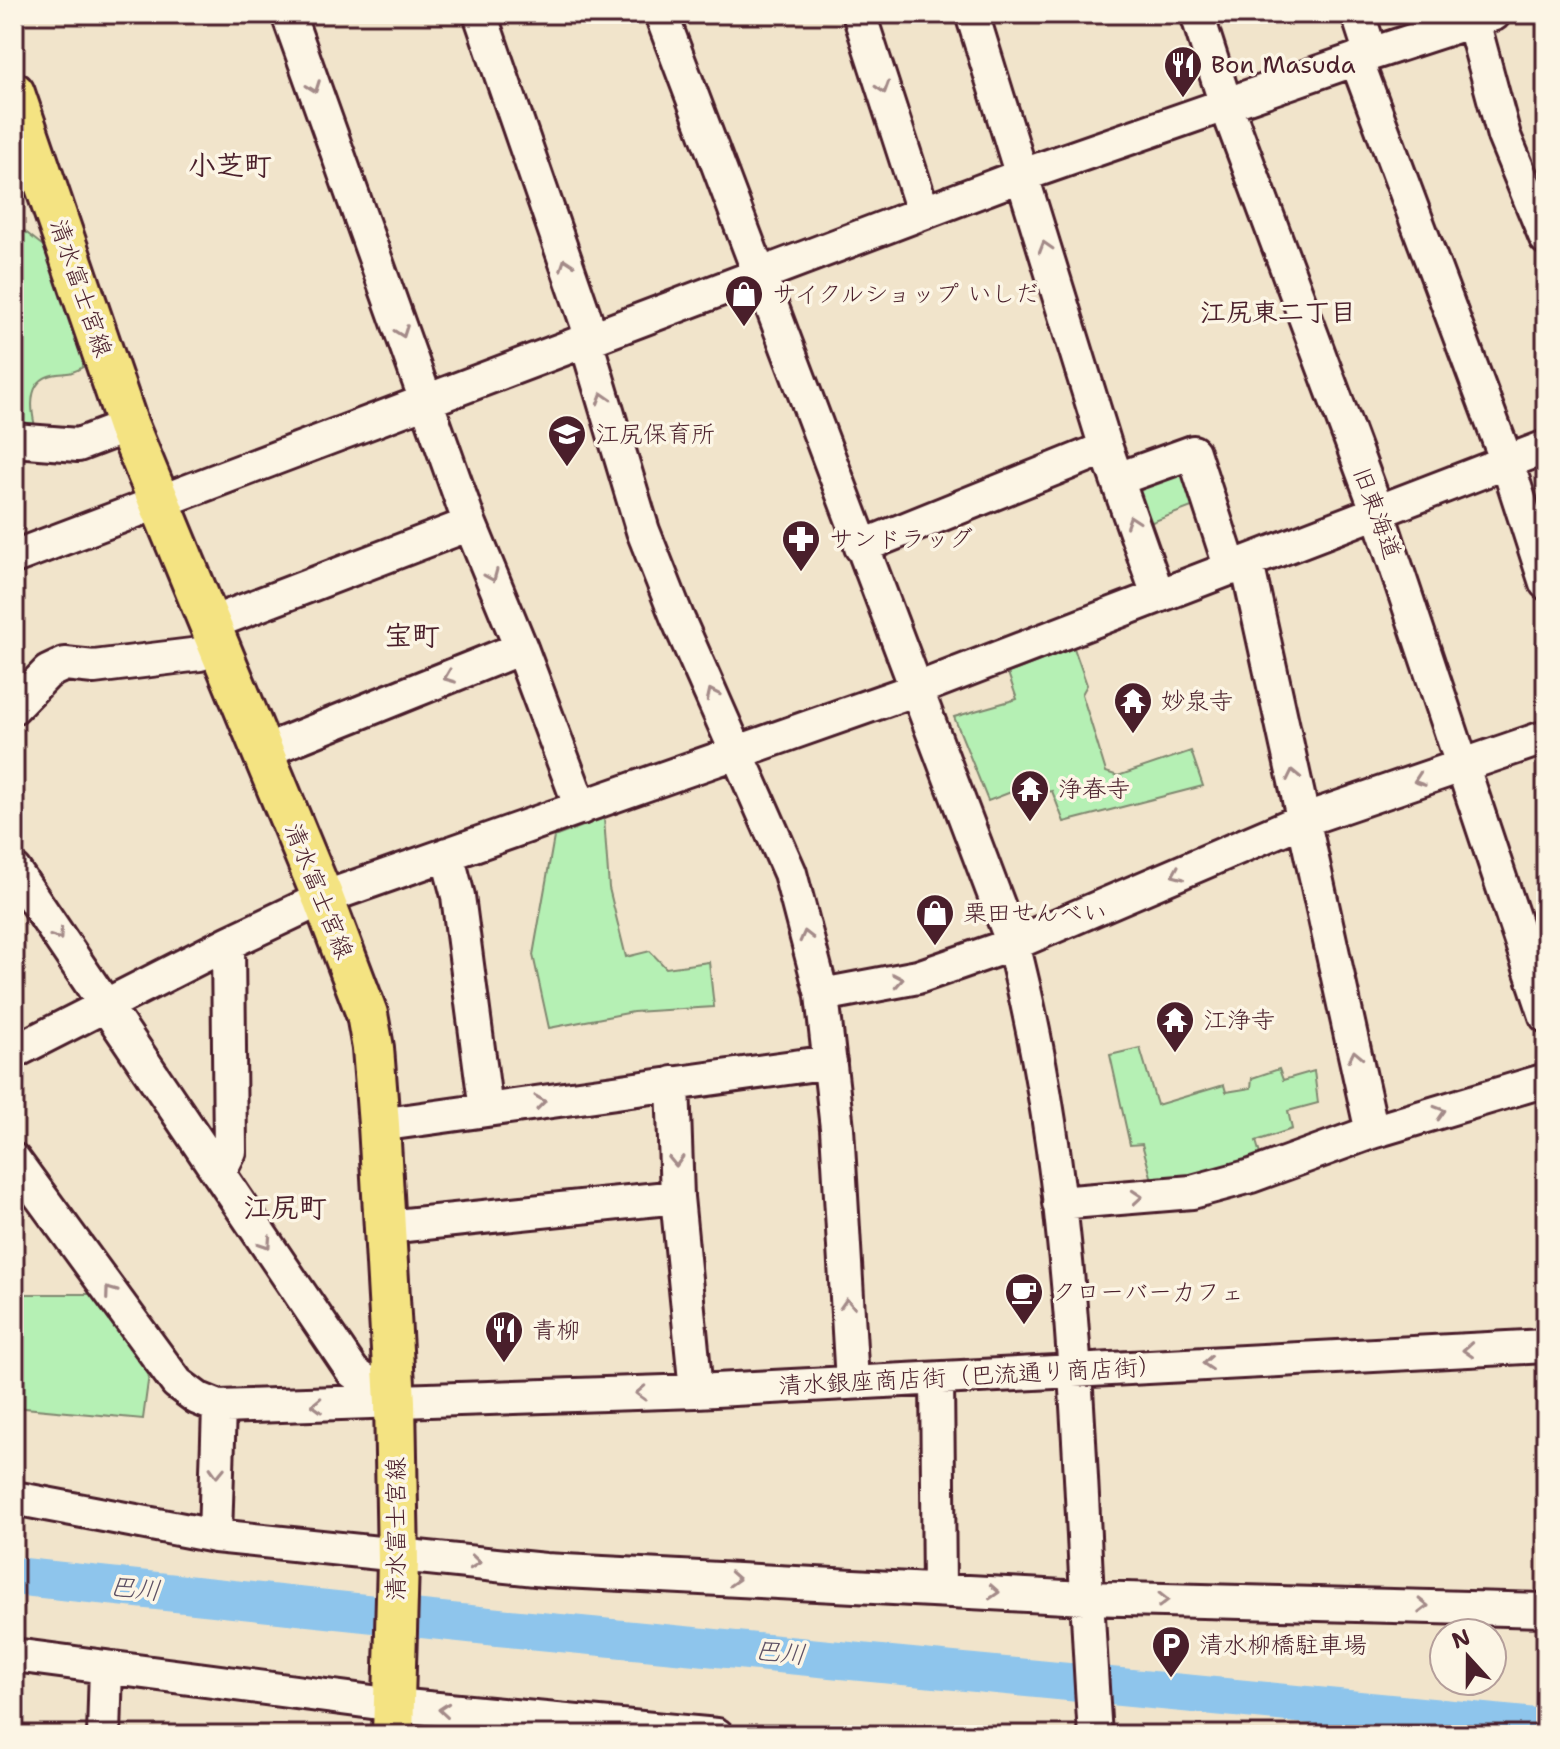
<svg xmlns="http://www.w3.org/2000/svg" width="1560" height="1749" viewBox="0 0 1560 1749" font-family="'Shantell Sans','Klee One',sans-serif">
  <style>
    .green { fill: #b5f0b4; stroke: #808870; stroke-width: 2 }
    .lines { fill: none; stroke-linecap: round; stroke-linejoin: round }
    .river { stroke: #8ec5ec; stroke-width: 38 }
    .minor-casing { stroke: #4a1f2b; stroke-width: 38 }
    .major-casing { stroke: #4a1f2b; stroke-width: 46 }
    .minor { stroke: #fcf5e5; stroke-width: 32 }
    .major { stroke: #f4e382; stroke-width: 40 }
    .oneway { stroke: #a38a88 }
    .labels { text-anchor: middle; stroke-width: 7; stroke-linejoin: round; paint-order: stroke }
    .poi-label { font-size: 24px; fill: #4a1f2b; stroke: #fcf5e5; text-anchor: start }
    .street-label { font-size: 24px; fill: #4a1f2b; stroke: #fcf5e5 }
    .neighbourhood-label { font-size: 26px; font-weight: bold; fill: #4a1f2b; stroke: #fcf5e5 }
    .water-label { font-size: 26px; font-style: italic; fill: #5e5165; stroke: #fcf5e5 }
    .quarter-label { font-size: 28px; font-weight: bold; fill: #4a1f2b; stroke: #fcf5e5 }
  </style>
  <rect width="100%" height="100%" fill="#f1e4cb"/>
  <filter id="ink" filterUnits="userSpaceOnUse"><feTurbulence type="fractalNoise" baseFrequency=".0125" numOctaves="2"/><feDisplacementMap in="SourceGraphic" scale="16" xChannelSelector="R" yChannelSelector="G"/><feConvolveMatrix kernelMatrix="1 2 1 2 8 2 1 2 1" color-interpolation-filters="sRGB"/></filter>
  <g filter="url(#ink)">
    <path class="green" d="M 14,223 L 56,256 L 85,352 L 83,367 C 73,373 69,373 58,374 C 28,377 30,405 35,426 L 14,434 Z
      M 1190,460 L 1205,502 L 1147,524 L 1131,482 Z
      M 1074,648 L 1087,685 L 1082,694 L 1106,772 L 1118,776 L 1191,751 L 1203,786 L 1064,822 L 1052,791 L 1042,793 L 1037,782 L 988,801 L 954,717 L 1017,699 L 1008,673 Z
      M 604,818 L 609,888 L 626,957 L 650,951 L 666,968 L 709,962 L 714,1007 L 633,1012 L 549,1028 L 533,955 L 554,837 Z
      M 1140,1048 L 1157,1105 L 1224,1085 L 1226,1092 L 1251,1088 L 1252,1078 L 1279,1069 L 1283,1080 L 1314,1071 L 1318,1103 L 1288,1111 L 1292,1129 L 1256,1141 L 1262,1161 L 1154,1187 L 1142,1144 L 1130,1145 L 1110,1055 Z
      M 14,1294 L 96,1294 L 150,1367 L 143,1419 L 14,1407 Z"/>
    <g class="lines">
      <path class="river" d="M 14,1576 L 498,1627 L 1546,1728"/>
      <g class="minor-casing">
        <path id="minor" d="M 288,14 L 470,524 L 521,648 L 581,808
          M 480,14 L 592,338
          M 661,14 L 1013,944 C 1080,1200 1077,1472 1095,1735
          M 859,14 L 923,211
          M 972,14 L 1106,448 L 1158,595
          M 1197,14 L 1226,105 L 1377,510 L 1546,1016
          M 1358,14 L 1371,54
          M 1473,21 L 1504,136 L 1546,238
          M 1356,59 L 1507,462 L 1546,583
          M 586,341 L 643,531 L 677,617 L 790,873 L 822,995 L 837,1128 L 852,1382
          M 14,440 L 78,445 L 128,426
          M 1118,479 L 1193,452 L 1231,569
          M 861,547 L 1106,448
          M 14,557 L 1023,175 L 1371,54 L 1494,14
          M 1247,563 L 1372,1132
          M 209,624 L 470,524
          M 14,707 L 48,672 L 65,664 L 94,667 L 200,654 L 218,647
          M 262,752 L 521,648
          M 447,854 L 458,896 L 486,1110
          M 14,870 L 353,1372 L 395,1402
          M 822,995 L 918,977 L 1013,944 L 1303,820 L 1546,737
          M 14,1052 L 228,943 L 323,898 L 917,689 L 1546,447
          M 673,1083 L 677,1197 L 696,1391
          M 379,1125 L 830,1062
          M 14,1160 L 177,1383 L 197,1398 L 219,1407 L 696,1391 L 1546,1346
          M 219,1173 L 230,1151 L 228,943
          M 1059,1203 L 1192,1192 L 1251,1176 L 1372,1132 L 1546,1080
          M 386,1227 L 677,1197
          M 937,1379 L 939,1589
          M 14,1498 L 215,1536 L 545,1570 L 1085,1598 L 1546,1610
          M 215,1536 L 219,1407
          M 14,1655 L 395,1705 L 717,1735
          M 104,1735 L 106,1667"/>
      </g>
      <g class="major-casing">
        <path id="major" d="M 14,93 L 128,426 L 323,898 L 367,1014 L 373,1048 L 379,1125 L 395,1402 L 398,1562 L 393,1735"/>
      </g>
      <use href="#minor" class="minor"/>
      <use href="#major" class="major"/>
    </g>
    <defs><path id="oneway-chevron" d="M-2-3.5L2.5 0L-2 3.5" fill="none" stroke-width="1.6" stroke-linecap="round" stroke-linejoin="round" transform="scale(2)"/></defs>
    <g class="oneway">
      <use href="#oneway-chevron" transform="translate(314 87) rotate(70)"/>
      <use href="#oneway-chevron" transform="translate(883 88) rotate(72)"/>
      <use href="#oneway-chevron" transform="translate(1045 247) rotate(-107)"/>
      <use href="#oneway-chevron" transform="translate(566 264) rotate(-109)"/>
      <use href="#oneway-chevron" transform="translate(402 332) rotate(70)"/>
      <use href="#oneway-chevron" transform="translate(603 398) rotate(-107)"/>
      <use href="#oneway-chevron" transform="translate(1132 521) rotate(-109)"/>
      <use href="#oneway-chevron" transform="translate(492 576) rotate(67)"/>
      <use href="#oneway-chevron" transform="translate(449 677) rotate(158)"/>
      <use href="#oneway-chevron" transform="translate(712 694) rotate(-115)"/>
      <use href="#oneway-chevron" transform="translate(1293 775) rotate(-102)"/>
      <use href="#oneway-chevron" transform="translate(1419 780) rotate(161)"/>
      <use href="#oneway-chevron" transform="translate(1177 874) rotate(157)"/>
      <use href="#oneway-chevron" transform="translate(58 935) rotate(56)"/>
      <use href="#oneway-chevron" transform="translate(806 936) rotate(-104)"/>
      <use href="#oneway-chevron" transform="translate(898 980) rotate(-10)"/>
      <use href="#oneway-chevron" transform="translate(1355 1056) rotate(-102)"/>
      <use href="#oneway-chevron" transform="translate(540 1102) rotate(-8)"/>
      <use href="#oneway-chevron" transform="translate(1440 1112) rotate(-17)"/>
      <use href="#oneway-chevron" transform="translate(676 1161) rotate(88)"/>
      <use href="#oneway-chevron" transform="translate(1137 1197) rotate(-5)"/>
      <use href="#oneway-chevron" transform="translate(266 1243) rotate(56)"/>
      <use href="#oneway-chevron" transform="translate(110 1292) rotate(-126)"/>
      <use href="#oneway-chevron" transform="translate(847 1304) rotate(-93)"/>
      <use href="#oneway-chevron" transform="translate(1468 1350) rotate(177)"/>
      <use href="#oneway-chevron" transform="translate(1208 1363) rotate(177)"/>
      <use href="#oneway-chevron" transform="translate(641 1393) rotate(178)"/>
      <use href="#oneway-chevron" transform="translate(317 1405) rotate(178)"/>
      <use href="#oneway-chevron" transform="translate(217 1472) rotate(92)"/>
      <use href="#oneway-chevron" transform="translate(475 1562) rotate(6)"/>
      <use href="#oneway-chevron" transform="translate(734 1579) rotate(3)"/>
      <use href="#oneway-chevron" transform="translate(994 1592) rotate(3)"/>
      <use href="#oneway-chevron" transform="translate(1163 1600) rotate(1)"/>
      <use href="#oneway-chevron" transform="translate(1423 1606) rotate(1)"/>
      <use href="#oneway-chevron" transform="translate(444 1710) rotate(-175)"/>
    </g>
  </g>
  <defs>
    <g id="restaurant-pin" transform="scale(2)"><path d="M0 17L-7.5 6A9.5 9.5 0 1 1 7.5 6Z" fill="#4a1f2b" stroke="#fcf5e5"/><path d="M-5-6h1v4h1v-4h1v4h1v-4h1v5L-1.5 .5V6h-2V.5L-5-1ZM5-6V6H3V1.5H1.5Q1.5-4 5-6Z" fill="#fff"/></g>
    <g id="shop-pin" transform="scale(2)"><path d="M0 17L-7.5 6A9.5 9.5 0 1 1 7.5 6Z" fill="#4a1f2b" stroke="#fcf5e5"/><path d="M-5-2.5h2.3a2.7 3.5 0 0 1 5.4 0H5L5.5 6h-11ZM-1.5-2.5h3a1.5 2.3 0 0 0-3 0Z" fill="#fff"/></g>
    <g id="school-pin" transform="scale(2)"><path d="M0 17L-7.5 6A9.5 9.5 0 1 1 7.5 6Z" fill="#4a1f2b" stroke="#fcf5e5"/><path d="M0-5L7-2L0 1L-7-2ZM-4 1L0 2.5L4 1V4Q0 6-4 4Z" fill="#fff"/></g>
    <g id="pharmacy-pin" transform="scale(2)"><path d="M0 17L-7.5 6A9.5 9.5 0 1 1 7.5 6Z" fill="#4a1f2b" stroke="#fcf5e5"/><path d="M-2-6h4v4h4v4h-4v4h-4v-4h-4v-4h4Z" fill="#fff"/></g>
    <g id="temple-pin" transform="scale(2)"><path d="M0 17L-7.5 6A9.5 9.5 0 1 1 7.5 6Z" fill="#4a1f2b" stroke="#fcf5e5"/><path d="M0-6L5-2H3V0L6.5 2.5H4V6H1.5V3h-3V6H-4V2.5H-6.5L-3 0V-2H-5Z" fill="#fff"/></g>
    <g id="cafe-pin" transform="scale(2)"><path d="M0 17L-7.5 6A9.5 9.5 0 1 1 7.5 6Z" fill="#4a1f2b" stroke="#fcf5e5"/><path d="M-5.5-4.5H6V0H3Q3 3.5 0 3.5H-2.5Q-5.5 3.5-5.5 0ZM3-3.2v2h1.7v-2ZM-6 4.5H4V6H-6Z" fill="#fff"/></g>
    <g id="parking-pin" transform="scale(2)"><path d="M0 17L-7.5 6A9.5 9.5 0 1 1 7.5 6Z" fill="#4a1f2b" stroke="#fcf5e5"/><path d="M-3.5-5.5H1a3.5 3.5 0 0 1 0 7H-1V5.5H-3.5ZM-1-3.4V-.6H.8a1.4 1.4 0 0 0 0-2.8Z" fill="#fff"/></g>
  </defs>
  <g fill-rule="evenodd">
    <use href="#restaurant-pin" x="1183" y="65"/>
    <use href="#shop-pin" x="744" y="294"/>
    <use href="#school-pin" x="567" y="434"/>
    <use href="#pharmacy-pin" x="801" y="539"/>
    <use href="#temple-pin" x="1133" y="701"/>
    <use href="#temple-pin" x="1030" y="789"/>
    <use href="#shop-pin" x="935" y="913"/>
    <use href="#temple-pin" x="1175" y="1020"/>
    <use href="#cafe-pin" x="1024" y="1292"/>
    <use href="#restaurant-pin" x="504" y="1330"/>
    <use href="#parking-pin" x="1171" y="1645"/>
  </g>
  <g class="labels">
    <g class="poi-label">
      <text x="1211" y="73">Bon Masuda</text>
      <text x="772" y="302">サイクルショップ いしだ</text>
      <text x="595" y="442">江尻保育所</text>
      <text x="829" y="547">サンドラッグ</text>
      <text x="1161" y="709">妙泉寺</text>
      <text x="1058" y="797">浄春寺</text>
      <text x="963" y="921">栗田せんべい</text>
      <text x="1203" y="1028">江浄寺</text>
      <text x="1052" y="1300">クローバーカフェ</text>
      <text x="532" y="1338">青柳</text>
      <text x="1199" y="1653">清水柳橋駐車場</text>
    </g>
    <g class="street-label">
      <text transform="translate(81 288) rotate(71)" y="8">清水富士宮線</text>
      <text transform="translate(1377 513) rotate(70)" y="8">旧東海道</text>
      <text transform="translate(319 891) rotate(68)" y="8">清水富士宮線</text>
      <text transform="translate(970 1376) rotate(-3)" y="8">清水銀座商店街（巴流通り商店街）</text>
      <text transform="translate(396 1529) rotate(-90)" y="8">清水富士宮線</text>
    </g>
    <g class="neighbourhood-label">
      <text x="1278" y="321">江尻東二丁目</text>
    </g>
    <g class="water-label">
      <text transform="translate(135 1588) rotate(6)" y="9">巴川</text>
      <text transform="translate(780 1652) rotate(6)" y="9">巴川</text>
    </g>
    <g class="quarter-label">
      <text x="230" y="175">小芝町</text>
      <text x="412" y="645">宝町</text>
      <text x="285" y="1217">江尻町</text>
    </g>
  </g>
  <rect width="1560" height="1749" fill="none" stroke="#fcf5e5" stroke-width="48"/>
  <rect x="24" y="24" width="1512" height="1701" fill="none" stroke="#4a1f2b" stroke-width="3" filter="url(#ink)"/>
  <g transform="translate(1468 1657) rotate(339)"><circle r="38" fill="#fcf5e5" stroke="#b59f9b" stroke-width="2"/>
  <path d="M0-6L14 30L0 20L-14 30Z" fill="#4a1f2b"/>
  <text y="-12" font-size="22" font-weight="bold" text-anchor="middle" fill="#4a1f2b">N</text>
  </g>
</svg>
